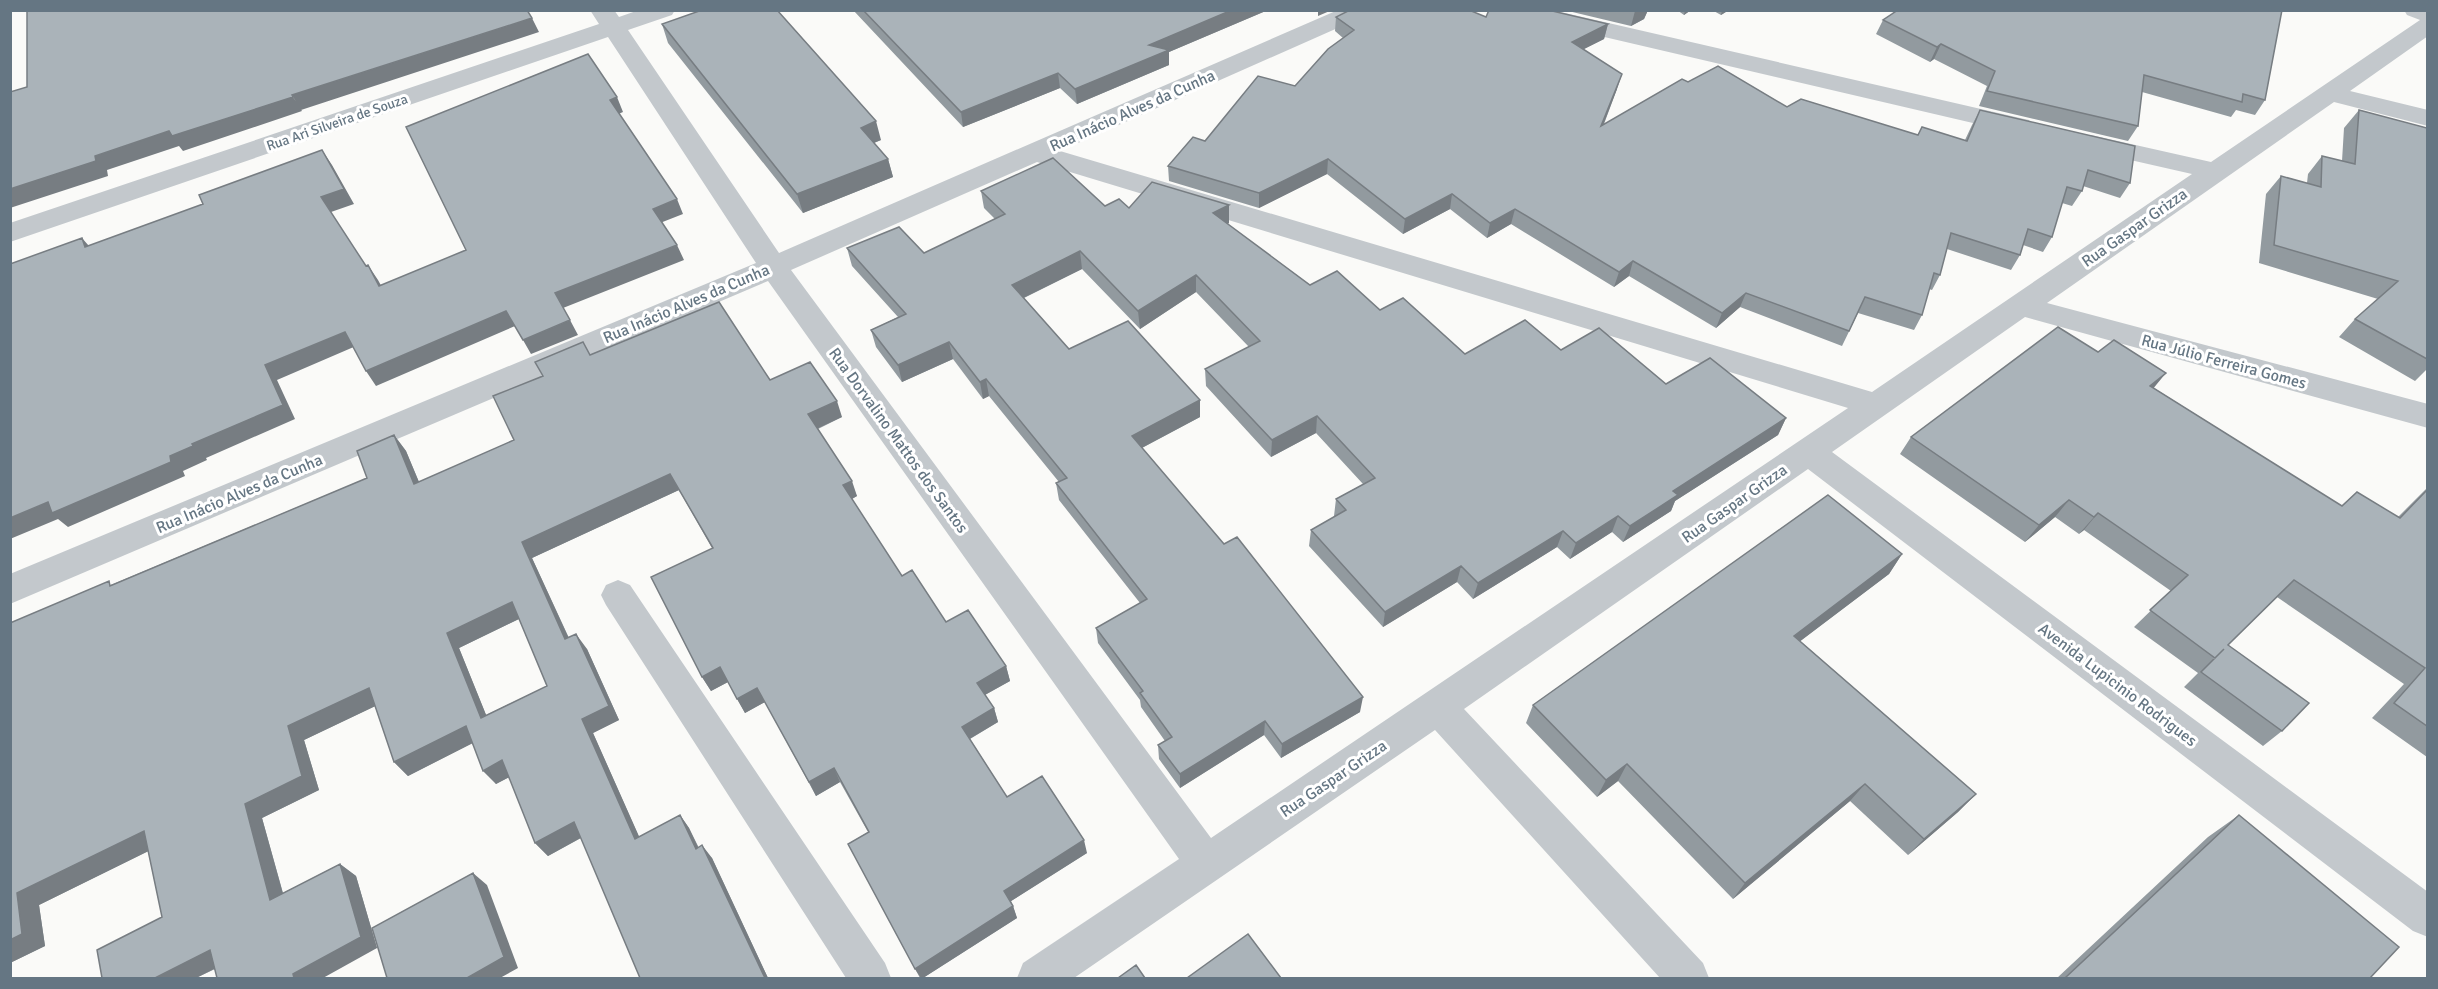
<svg xmlns="http://www.w3.org/2000/svg" width="2438" height="989" viewBox="0 0 2438 989" font-family="Signika,sans-serif">
  <style>
    .lines { fill: none; stroke-linecap: round; stroke-linejoin: round }
    .minor { fill: #c3c8cc; fill-rule: evenodd }
    .tertiary { fill: #c3c8cc; fill-rule: evenodd }
    .wall { fill: #929a9f; fill-rule: evenodd }
    .shaded-wall { fill: #777d82 }
    .building { fill: #aab3b9; stroke: #777d82; stroke-width: 1.5; fill-rule: evenodd }
    .labels { text-anchor: middle; stroke-width: 6; stroke-linejoin: round; paint-order: stroke }
    .far-street-label { font-size: 14px; fill: #657683; stroke: #fff }
    .street-label { font-size: 16px; fill: #657683; stroke: #fff }
  </style>
  <rect width="100%" height="100%" fill="#fafaf8"/>
  <g class="lines">
    <path class="minor" d="M 590,10 L 614,10 L 619,17 L 639,10 L 675,10 L 672,15 L 628,30 L 779,253 L 1338,10 L 1370,10 L 1367,15 L 1060,151 L 1872,392 L 2192,174 L 2082,149 L 2078,143 L 2082,137 L 2091,135 L 2211,162 L 2420,20 L 2428,18 L 2428,36 L 2350,91 L 2428,110 L 2428,126 L 2334,102 L 2047,303 L 2428,404 L 2428,428 L 2025,317 L 1832,452 L 2428,892 L 2428,937 L 2413,931 L 1808,469 L 1464,709 L 1703,963 L 1709,978 L 1660,978 L 1435,730 L 1074,978 L 1017,978 L 1023,963 L 1179,859 L 768,281 L 10,604 L 10,574 L 756,263 L 608,37 L 10,242 L 10,223 L 599,24 ZM 1037,162 L 1848,408 L 1211,838 L 791,270 Z
      M 1508,10 L 1552,10 L 2020,118 L 2029,120 L 2033,126 L 2029,132 L 2020,134 L 1519,17 L 1511,15 Z
      M 618,580 L 630,585 L 885,963 L 891,978 L 846,978 L 606,605 L 601,595 L 606,585 Z"/>
    <path class="tertiary" d="M 2404,10 L 2428,10 L 2428,23 L 2407,15 Z"/>
  </g>
  <path class="wall" d="M 853,10 L 1268,10 L 1169,52 L 1169,65 L 1077,104 L 1060,88 L 963,127 Z
    M 1564,10 L 1648,10 L 1644,19 L 1631,26 Z
    M 1677,10 L 1691,10 L 1684,15 Z
    M 1712,10 L 1729,10 L 1721,15 Z
    M 1889,10 L 2282,10 L 2265,100 L 2255,115 L 2236,110 L 2231,117 L 2142,92 L 2138,126 L 2128,141 L 1979,106 L 1987,86 L 1934,59 L 1930,62 L 1876,34 L 1883,20 L 1894,13 Z
    M 1336,17 L 1486,17 L 1608,24 L 1604,39 L 1584,49 L 1617,89 L 1604,124 L 1688,82 L 1787,107 L 1918,135 L 1965,140 L 1972,125 L 1980,110 L 2130,183 L 2120,198 L 2083,186 L 2082,191 L 2072,206 L 2062,203 L 2052,237 L 2043,252 L 2023,245 L 2020,255 L 2011,270 L 1947,249 L 1940,275 L 1932,290 L 1929,289 L 1922,315 L 1914,330 L 1858,313 L 1842,346 L 1740,307 L 1716,328 L 1629,276 L 1614,287 L 1511,224 L 1487,238 L 1450,209 L 1403,234 L 1327,174 L 1259,208 L 1169,181 L 1168,166 L 1205,141 L 1295,86 L 1343,38 L 1335,31 Z
    M 662,24 L 881,140 L 874,143 L 888,159 L 893,177 L 803,213 L 668,43 Z
    M 2359,110 L 2427,128 L 2427,369 L 2415,381 L 2339,337 L 2355,319 L 2378,299 L 2259,263 L 2266,194 L 2281,176 L 2307,183 L 2308,174 L 2322,156 L 2342,161 L 2344,128 Z
    M 981,191 L 1129,208 L 1229,223 L 1227,224 L 1310,285 L 1380,310 L 1465,354 L 1561,350 L 1666,384 L 1786,418 L 1778,435 L 1675,501 L 1671,511 L 1623,542 L 1612,532 L 1570,559 L 1557,547 L 1473,599 L 1457,582 L 1383,627 L 1309,546 L 1311,530 L 1335,516 L 1334,516 L 1336,499 L 1363,484 L 1316,433 L 1271,457 L 1206,386 L 1205,369 L 1249,347 L 1196,292 L 1140,329 L 1082,269 L 1024,298 L 1069,349 L 1200,400 L 1200,417 L 1142,448 L 1360,712 L 1281,758 L 1264,735 L 1180,788 L 1159,759 L 1158,745 L 1165,741 L 1141,707 L 1140,700 L 1098,643 L 1096,628 L 1140,603 L 1059,500 L 1056,483 L 1059,482 L 989,396 L 983,399 L 953,359 L 902,382 L 876,347 L 871,330 L 898,317 L 852,266 L 847,248 L 924,253 L 995,219 L 984,208 Z
    M 590,355 L 770,380 L 842,417 L 818,429 L 857,496 L 852,499 L 902,576 L 946,622 L 1006,666 L 1010,681 L 985,695 L 994,708 L 998,722 L 970,739 L 1007,797 L 1087,853 L 1011,901 L 1013,906 L 1017,918 L 923,978 L 920,978 L 848,844 L 868,832 L 840,782 L 816,796 L 765,702 L 745,713 L 728,682 L 711,691 L 702,677 L 712,548 L 679,490 L 532,558 L 569,638 L 587,649 L 619,720 L 593,733 L 639,837 L 680,815 L 689,828 L 699,848 L 712,858 L 768,978 L 640,978 L 581,838 L 548,856 L 535,843 L 509,777 L 496,784 L 472,743 L 408,776 L 394,762 L 375,706 L 304,740 L 319,790 L 262,818 L 283,893 L 340,864 L 356,876 L 377,948 L 215,969 L 196,978 L 102,978 L 162,917 L 148,851 L 39,905 L 45,946 L 10,963 L 10,623 L 113,584 L 367,478 L 394,435 L 406,451 L 419,482 L 514,440 ZM 519,619 L 547,686 L 486,715 L 459,648 Z
    M 2154,388 L 2341,506 L 2357,492 L 2398,517 L 2427,488 L 2427,757 L 2372,718 L 2404,684 L 2277,597 L 2228,645 L 2282,731 L 2263,746 L 2184,687 L 2199,672 L 2198,673 L 2134,627 L 2171,591 L 2084,530 L 2079,534 L 2055,517 L 2025,542 L 1900,454 L 1911,437 Z
    M 1902,554 L 1889,574 L 1800,641 L 1976,794 L 1958,812 L 1908,855 L 1850,801 L 1733,899 L 1618,781 L 1597,797 L 1526,723 L 1533,705 Z
    M 2239,815 L 2370,978 L 2057,978 L 2208,837 Z"/>
  <path class="shaded-wall" d="M 1232,10 L 1268,10 L 1169,52 L 1169,65 L 1077,104 L 1075,89 L 1149,45 Z
    M 1318,10 L 1332,10 L 1318,16 Z
    M 1636,10 L 1648,10 L 1644,19 L 1631,26 L 1635,11 Z
    M 1685,10 L 1691,10 L 1684,15 Z
    M 1722,10 L 1729,10 L 1721,15 Z
    M 532,18 L 539,32 L 301,110 L 292,95 Z
    M 1608,24 L 1604,39 L 1568,57 L 1572,42 Z
    M 1941,44 L 1934,59 L 1930,62 L 1937,47 Z
    M 1058,73 L 1060,88 L 963,127 L 961,112 Z
    M 1622,74 L 1617,89 L 1597,141 L 1601,126 Z
    M 293,97 L 302,111 L 183,151 L 179,146 L 107,170 L 108,176 L 10,208 L 10,189 L 95,156 L 169,131 Z
    M 617,97 L 623,112 L 616,115 L 610,100 Z
    M 876,121 L 881,140 L 866,146 L 861,128 Z
    M 322,150 L 332,165 L 354,204 L 331,212 L 321,197 Z
    M 888,159 L 893,177 L 803,213 L 797,194 Z
    M 1328,159 L 1327,174 L 1259,208 L 1259,193 Z
    M 1452,194 L 1450,209 L 1403,234 L 1405,219 Z
    M 677,199 L 683,214 L 660,223 L 653,209 Z
    M 1229,205 L 1229,223 L 1213,231 L 1213,213 Z
    M 1515,209 L 1511,224 L 1487,238 L 1490,223 Z
    M 82,238 L 95,253 L 85,247 Z
    M 677,245 L 684,260 L 563,308 L 555,293 Z
    M 1080,251 L 1082,269 L 1015,302 L 1012,285 Z
    M 1633,261 L 1629,276 L 1614,287 L 1619,272 Z
    M 368,265 L 378,280 L 389,300 L 379,286 Z
    M 1196,275 L 1196,292 L 1140,329 L 1138,311 Z
    M 1746,293 L 1740,307 L 1716,328 L 1722,313 Z
    M 506,311 L 515,326 L 376,386 L 366,371 Z
    M 570,320 L 578,335 L 531,354 L 523,340 Z
    M 345,332 L 356,346 L 277,380 L 295,419 L 206,458 L 207,460 L 183,471 L 185,476 L 68,527 L 58,519 L 10,539 L 10,518 L 48,502 L 170,456 L 265,365 Z
    M 949,342 L 953,359 L 902,382 L 898,365 Z
    M 2166,373 L 2152,390 L 2150,386 Z
    M 986,379 L 989,396 L 983,399 L 980,382 Z
    M 1200,400 L 1200,417 L 1134,452 L 1132,436 Z
    M 837,401 L 842,417 L 814,430 L 808,414 Z
    M 1317,416 L 1316,433 L 1271,457 L 1272,440 Z
    M 1786,418 L 1778,435 L 1675,501 L 1671,511 L 1623,542 L 1630,526 L 1673,491 Z
    M 394,435 L 406,451 L 426,499 L 414,484 Z
    M 670,474 L 679,490 L 532,558 L 576,654 L 565,639 L 522,542 Z
    M 852,481 L 857,496 L 848,501 L 843,485 Z
    M 2069,500 L 2055,517 L 2025,542 L 2039,525 Z
    M 2098,513 L 2084,530 L 2079,534 L 2094,517 Z
    M 1618,516 L 1612,532 L 1570,559 L 1576,543 Z
    M 1563,531 L 1557,547 L 1473,599 L 1478,583 Z
    M 1902,554 L 1889,574 L 1782,655 L 1794,636 Z
    M 1461,566 L 1457,582 L 1383,627 L 1385,612 Z
    M 512,602 L 523,617 L 459,648 L 493,732 L 481,718 L 447,633 Z
    M 576,634 L 587,649 L 619,720 L 593,733 L 646,852 L 635,839 L 582,719 Z
    M 1006,666 L 1010,681 L 981,697 L 977,683 Z
    M 720,667 L 728,682 L 711,691 L 702,677 Z
    M 369,688 L 384,702 L 304,740 L 319,790 L 262,818 L 288,912 L 270,900 L 245,804 L 288,726 Z
    M 757,688 L 765,702 L 745,713 L 737,699 Z
    M 1363,697 L 1360,712 L 1281,758 L 1282,744 Z
    M 994,708 L 998,722 L 966,741 L 962,727 Z
    M 1265,721 L 1264,735 L 1180,788 L 1180,774 Z
    M 466,726 L 479,740 L 408,776 L 394,762 Z
    M 502,760 L 515,774 L 496,784 L 483,771 Z
    M 1627,764 L 1618,781 L 1597,797 L 1606,780 Z
    M 834,768 L 840,782 L 816,796 L 809,782 Z
    M 1865,784 L 1850,801 L 1733,899 L 1745,883 Z
    M 1976,794 L 1958,812 L 1908,855 L 1924,839 Z
    M 680,815 L 689,828 L 705,862 L 696,849 Z
    M 574,822 L 586,835 L 548,856 L 535,843 Z
    M 144,831 L 163,844 L 39,905 L 45,946 L 10,963 L 10,940 L 17,893 Z
    M 1084,840 L 1087,853 L 1008,903 L 1004,891 Z
    M 702,845 L 712,858 L 768,978 L 765,978 Z
    M 340,864 L 356,876 L 377,948 L 323,978 L 294,978 L 293,974 Z
    M 473,873 L 487,885 L 518,968 L 500,978 L 467,978 Z
    M 1013,906 L 1017,918 L 923,978 L 921,978 L 915,969 Z
    M 210,950 L 230,961 L 196,978 L 155,978 Z"/>
  <path class="building" d="M 27,10 L 527,10 L 532,18 L 292,95 L 293,97 L 172,136 L 169,131 L 95,156 L 96,161 L 10,189 L 10,92 L 27,87 Z
    M 702,10 L 777,10 L 876,121 L 861,128 L 888,159 L 797,194 L 662,24 Z
    M 863,10 L 1232,10 L 1149,45 L 1169,50 L 1075,89 L 1058,73 L 961,112 Z
    M 1350,10 L 1469,10 L 1486,17 L 1489,10 L 1548,10 L 1608,24 L 1572,42 L 1622,74 L 1601,126 L 1682,79 L 1688,82 L 1718,66 L 1787,107 L 1801,99 L 1918,135 L 1922,127 L 1967,141 L 1980,110 L 2135,146 L 2130,183 L 2088,170 L 2082,191 L 2067,187 L 2052,237 L 2028,229 L 2020,255 L 1951,233 L 1940,275 L 1934,273 L 1922,315 L 1865,297 L 1849,331 L 1746,293 L 1722,313 L 1633,261 L 1619,272 L 1515,209 L 1490,223 L 1452,194 L 1405,219 L 1328,159 L 1259,193 L 1168,166 L 1193,137 L 1205,141 L 1258,76 L 1295,86 L 1328,49 L 1354,30 L 1336,17 Z
    M 1898,10 L 2282,10 L 2265,100 L 2243,94 L 2242,102 L 2144,75 L 2138,126 L 1987,91 L 1995,71 L 1941,44 L 1937,47 L 1883,20 Z
    M 588,54 L 617,97 L 610,100 L 677,199 L 653,209 L 677,245 L 555,293 L 570,320 L 523,340 L 506,311 L 366,371 L 345,332 L 265,365 L 283,405 L 192,444 L 193,446 L 170,456 L 171,462 L 52,513 L 48,502 L 10,518 L 10,264 L 82,238 L 85,247 L 203,204 L 199,195 L 322,150 L 344,189 L 321,197 L 366,266 L 368,265 L 379,286 L 466,250 L 406,127 Z
    M 2359,110 L 2427,128 L 2427,359 L 2355,319 L 2398,281 L 2274,245 L 2281,176 L 2321,187 L 2322,156 L 2355,164 Z
    M 1053,158 L 1105,206 L 1119,199 L 1129,208 L 1152,182 L 1229,205 L 1213,213 L 1310,285 L 1337,271 L 1380,310 L 1403,298 L 1465,354 L 1525,320 L 1561,350 L 1599,328 L 1666,384 L 1710,358 L 1786,418 L 1673,491 L 1678,495 L 1630,526 L 1618,516 L 1576,543 L 1563,531 L 1478,583 L 1461,566 L 1385,612 L 1311,530 L 1346,510 L 1336,499 L 1375,478 L 1317,416 L 1272,440 L 1205,369 L 1260,341 L 1196,275 L 1138,311 L 1080,251 L 1012,285 L 1069,349 L 1128,321 L 1200,400 L 1132,436 L 1224,544 L 1237,537 L 1363,697 L 1282,744 L 1265,721 L 1180,774 L 1158,745 L 1172,737 L 1140,693 L 1143,691 L 1096,628 L 1147,599 L 1056,483 L 1067,478 L 986,379 L 980,382 L 949,342 L 898,365 L 871,330 L 906,314 L 847,248 L 899,227 L 924,253 L 1005,214 L 981,191 Z
    M 719,302 L 770,380 L 810,362 L 837,401 L 808,414 L 852,481 L 843,485 L 902,576 L 912,570 L 946,622 L 968,610 L 1006,666 L 977,683 L 994,708 L 962,727 L 1007,797 L 1042,776 L 1084,840 L 1004,891 L 1013,906 L 915,969 L 848,844 L 869,832 L 834,768 L 809,782 L 757,688 L 737,699 L 720,667 L 702,677 L 651,577 L 713,548 L 670,474 L 522,542 L 565,639 L 576,634 L 609,706 L 582,719 L 635,839 L 680,815 L 696,849 L 702,845 L 765,978 L 640,978 L 574,822 L 535,843 L 502,760 L 483,771 L 466,726 L 394,762 L 369,688 L 288,726 L 302,776 L 245,804 L 270,900 L 340,864 L 361,937 L 293,974 L 294,978 L 217,978 L 210,950 L 155,978 L 102,978 L 97,950 L 162,917 L 144,831 L 17,893 L 22,934 L 10,940 L 10,623 L 109,581 L 110,586 L 367,478 L 357,451 L 394,435 L 414,484 L 514,440 L 493,396 L 543,376 L 535,362 L 583,342 L 590,355 ZM 512,602 L 547,686 L 481,718 L 447,633 Z
    M 2058,327 L 2098,352 L 2114,340 L 2166,373 L 2150,386 L 2342,506 L 2357,492 L 2400,518 L 2427,490 L 2427,726 L 2394,703 L 2425,668 L 2294,580 L 2228,645 L 2309,703 L 2282,731 L 2201,672 L 2224,649 L 2215,658 L 2150,610 L 2188,575 L 2098,513 L 2094,517 L 2069,500 L 2039,525 L 1911,437 Z
    M 1828,495 L 1902,554 L 1794,636 L 1976,794 L 1924,839 L 1865,784 L 1745,883 L 1627,764 L 1606,780 L 1533,705 Z
    M 2239,815 L 2399,947 L 2370,978 L 2065,978 Z
    M 473,873 L 504,957 L 467,978 L 387,978 L 372,928 Z
    M 1248,934 L 1281,978 L 1187,978 Z
    M 1136,965 L 1145,978 L 1118,978 Z"/>
  <g class="labels">
    <g class="far-street-label">
      <text transform="translate(337 122) rotate(-19)" y="5">Rua Ari Silveira de Souza</text>
    </g>
    <g class="street-label">
      <text transform="translate(1132 110) rotate(-24)" y="6">Rua Inácio Alves da Cunha</text>
      <text transform="translate(2134 227) rotate(-35)" y="6">Rua Gaspar Grizza</text>
      <text transform="translate(686 303) rotate(-23)" y="6">Rua Inácio Alves da Cunha</text>
      <text transform="translate(2224 361) rotate(15)" y="6">Rua Júlio Ferreira Gomes</text>
      <text transform="translate(899 440) rotate(54)" y="6">Rua Dorvalino Mattos dos Santos</text>
      <text transform="translate(239 493) rotate(-23)" y="6">Rua Inácio Alves da Cunha</text>
      <text transform="translate(1734 503) rotate(-35)" y="6">Rua Gaspar Grizza</text>
      <text transform="translate(2118 684) rotate(37)" y="6">Avenida Lupicinio Rodrigues</text>
      <text transform="translate(1333 778) rotate(-34)" y="6">Rua Gaspar Grizza</text>
    </g>
  </g>
  <rect width="2438" height="989" fill="none" stroke="#657683" stroke-width="24"/>
</svg>
